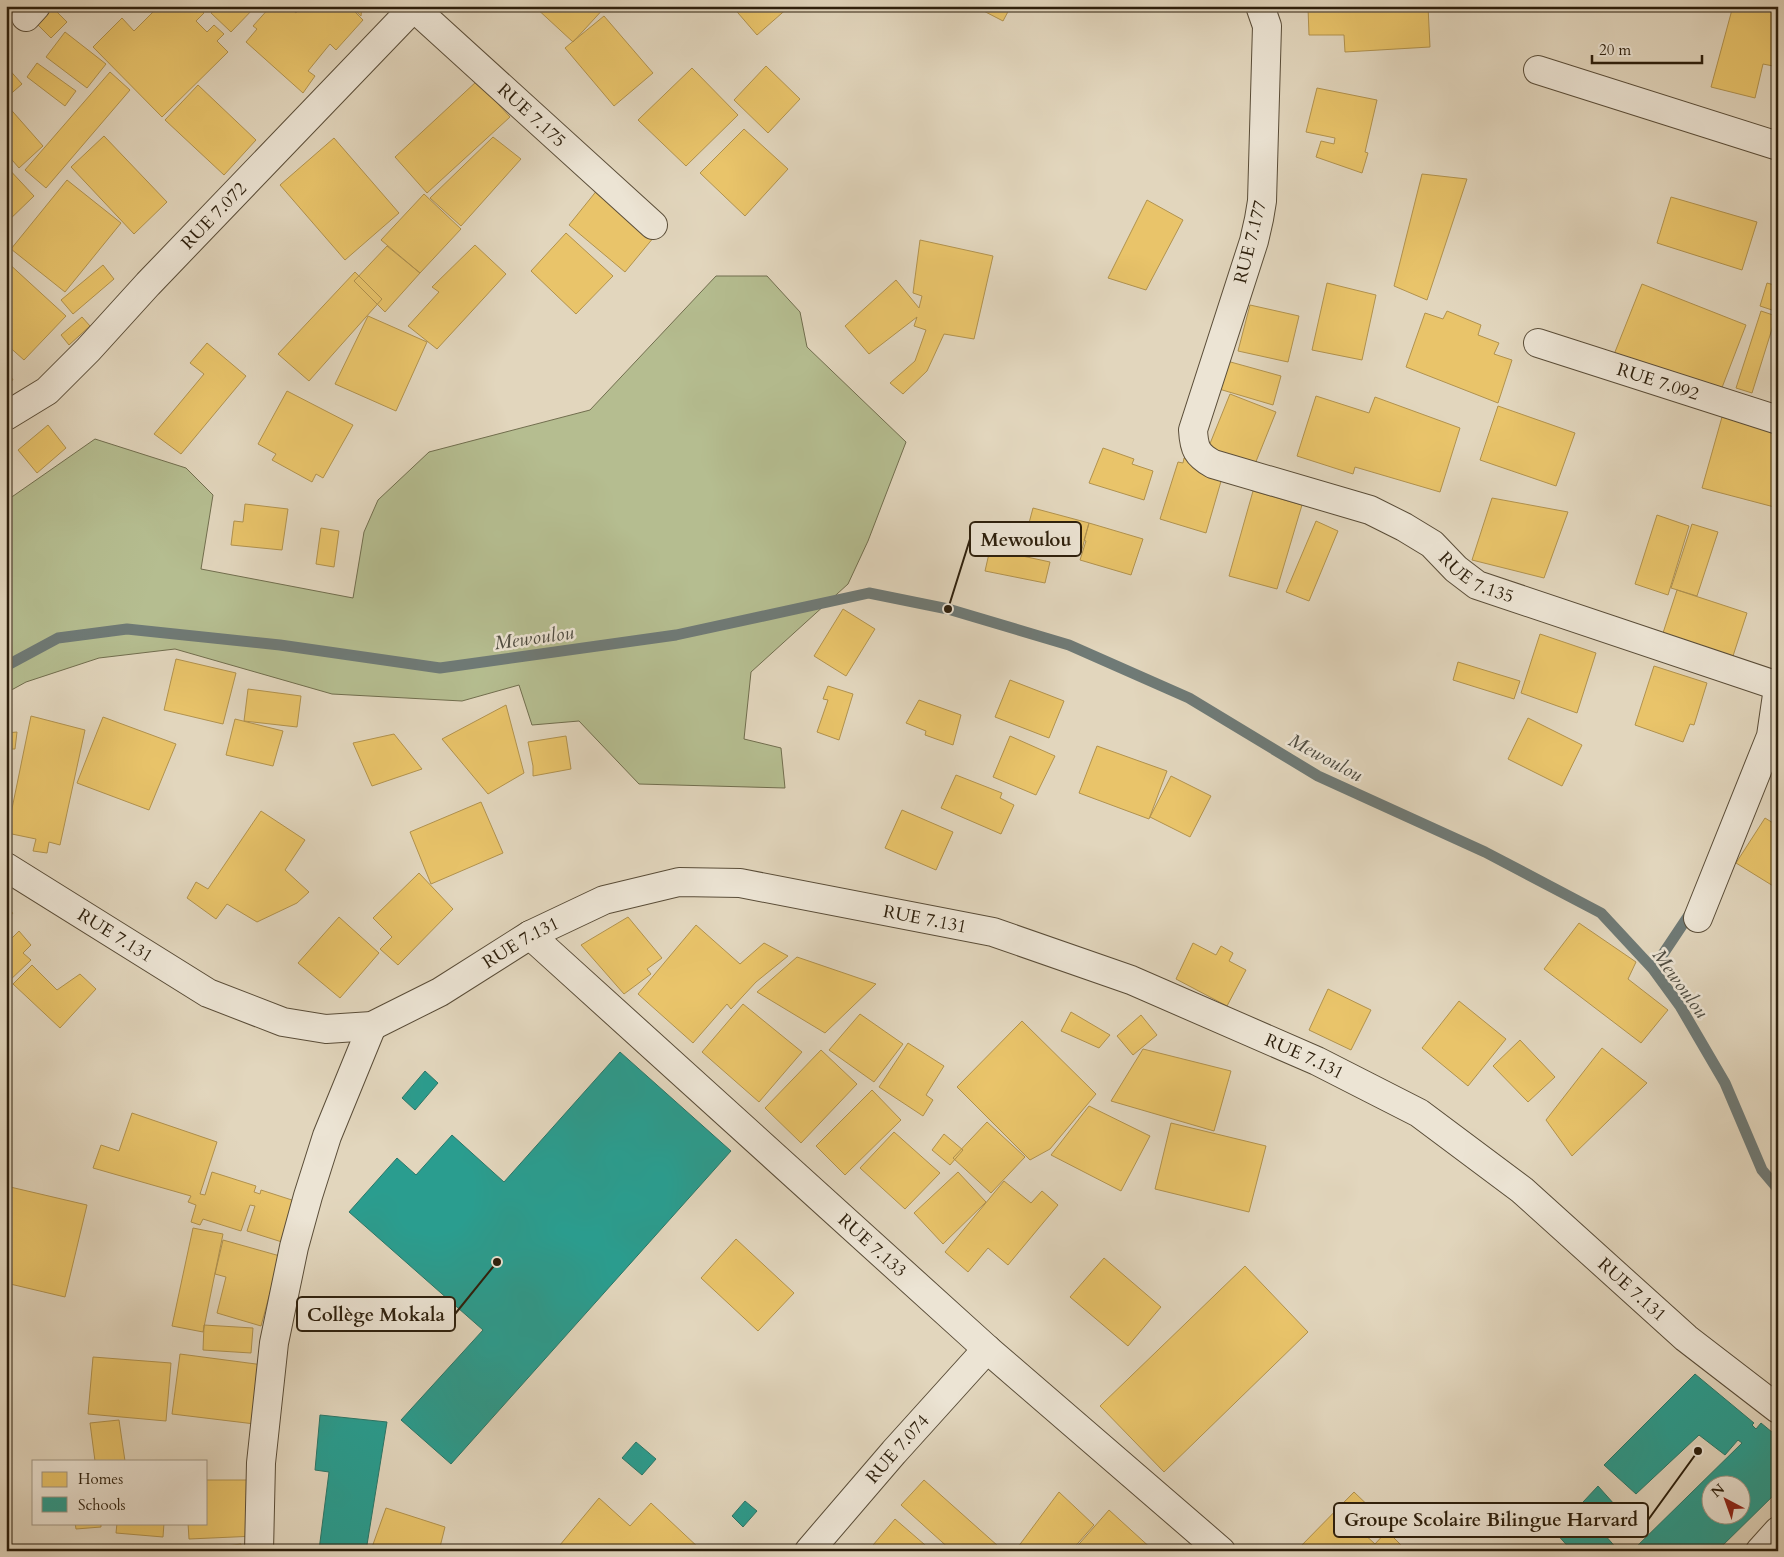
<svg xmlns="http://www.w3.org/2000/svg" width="1784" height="1557" viewBox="0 0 1784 1557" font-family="Cardo,serif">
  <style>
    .green { fill: #b5bd90; stroke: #716e4e }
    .homes { fill: #e9c46a; stroke: #b1924e }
    .schools { fill: #2a9d8f; stroke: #2b7768; fill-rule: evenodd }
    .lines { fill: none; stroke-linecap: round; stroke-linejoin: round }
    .stream { stroke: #6f7a76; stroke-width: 11 }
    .minor-casing { stroke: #5a4d38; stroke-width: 30 }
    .minor { stroke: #ece4d4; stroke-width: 28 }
    .labels { text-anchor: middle; stroke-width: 5; stroke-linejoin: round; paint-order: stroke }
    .street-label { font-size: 18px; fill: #2d1f0c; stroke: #ece4d4 }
    .water-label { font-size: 19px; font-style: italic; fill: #4e4c41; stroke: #ece4d4 }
    .leader { fill: none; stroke: #2d1f0c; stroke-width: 2 }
    .callout-dot { fill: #2d1f0c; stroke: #ece4d4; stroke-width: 2 }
    .callout { fill: #ece4d4; stroke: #2d1f0c; stroke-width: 2 }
    .callout-label { font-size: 19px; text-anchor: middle; font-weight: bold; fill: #2d1f0c }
  </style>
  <rect width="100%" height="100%" fill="#e2d6bd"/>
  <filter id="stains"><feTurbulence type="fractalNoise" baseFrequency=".004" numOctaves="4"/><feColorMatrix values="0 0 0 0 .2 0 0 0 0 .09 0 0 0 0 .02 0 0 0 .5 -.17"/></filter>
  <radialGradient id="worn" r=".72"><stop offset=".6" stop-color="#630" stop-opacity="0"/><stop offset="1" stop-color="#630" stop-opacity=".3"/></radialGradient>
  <path class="green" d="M 716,276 L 767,276 L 800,312 L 807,347 L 906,442 L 868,541 L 848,584 L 751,672 L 744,739 L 781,748 L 785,788 L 639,784 L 579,721 L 532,725 L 519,685 L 462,701 L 332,694 L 175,649 L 99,658 L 26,682 L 6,693 L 6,501 L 95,439 L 186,468 L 213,495 L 201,569 L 353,598 L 364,532 L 378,500 L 429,452 L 590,410 Z"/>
  <path class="homes" d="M 39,6 L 51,6 L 67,22 L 51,38 L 30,17 Z
    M 159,6 L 197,6 L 204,13 L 196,21 L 207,32 L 214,25 L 224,34 L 217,41 L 228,52 L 162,117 L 93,47 L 122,18 L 134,31 Z
    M 217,6 L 256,6 L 231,32 L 211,13 Z
    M 271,6 L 288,6 L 296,13 L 301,6 L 349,6 L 363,20 L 336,50 L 330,44 L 308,71 L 315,76 L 303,93 L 246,42 L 257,29 L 253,26 Z
    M 350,6 L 362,6 L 361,16 Z
    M 534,6 L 606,6 L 573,42 Z
    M 732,6 L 790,6 L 757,35 Z
    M 974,6 L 1011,6 L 1003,21 Z
    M 1343,6 L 1428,6 L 1430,47 L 1345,52 L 1344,35 L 1309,35 L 1308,8 L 1343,8 Z
    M 1733,6 L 1778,6 L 1778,67 L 1763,64 L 1755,98 L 1711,87 Z
    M 604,16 L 653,73 L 614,106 L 565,48 Z
    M 65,32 L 106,64 L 87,88 L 46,57 Z
    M 37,63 L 76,91 L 65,106 L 27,77 Z
    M 6,66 L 22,84 L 6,98 Z
    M 766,66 L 800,99 L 768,133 L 734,100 Z
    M 692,68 L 738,115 L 686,166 L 638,120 Z
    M 110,72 L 130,90 L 46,188 L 25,170 Z
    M 477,81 L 510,117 L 427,193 L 395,157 Z
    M 198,85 L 256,140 L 224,175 L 165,120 Z
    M 1317,88 L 1377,100 L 1365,152 L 1368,153 L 1362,173 L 1316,157 L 1321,141 L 1334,144 L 1335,138 L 1306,132 Z
    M 6,104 L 43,146 L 19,168 L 6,153 Z
    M 744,129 L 788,169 L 745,216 L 700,173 Z
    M 104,136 L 167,202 L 134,234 L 71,167 Z
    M 493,137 L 521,159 L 461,226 L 430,198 Z
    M 334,138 L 399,213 L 345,260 L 280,185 Z
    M 6,166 L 34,196 L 6,223 Z
    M 1422,174 L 1467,179 L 1427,300 L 1394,286 Z
    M 67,180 L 121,223 L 65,292 L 11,249 Z
    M 598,189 L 654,237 L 625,272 L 569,225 Z
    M 424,194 L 461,229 L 420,273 L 381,240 Z
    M 1671,197 L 1757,222 L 1742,270 L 1657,243 Z
    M 1147,200 L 1183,220 L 1146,290 L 1108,278 Z
    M 566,233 L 613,276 L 576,314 L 531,271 Z
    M 920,240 L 993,256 L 974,339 L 944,334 L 927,371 L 903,394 L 890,383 L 915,361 L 926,330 L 914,326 L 917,317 L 869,354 L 845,326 L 896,280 L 919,308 L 922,296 L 913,293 Z
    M 475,245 L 506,274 L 437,349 L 408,326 L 439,292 L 432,287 Z
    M 387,246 L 420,273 L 385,312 L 354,281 Z
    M 6,261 L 66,316 L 24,360 L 6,344 Z
    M 103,265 L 114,279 L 73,314 L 61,300 Z
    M 355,272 L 382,299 L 309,381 L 278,354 Z
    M 1327,283 L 1376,295 L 1362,360 L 1312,350 Z
    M 1767,283 L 1778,286 L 1778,312 L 1760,306 Z
    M 1642,284 L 1746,325 L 1718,398 L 1613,357 Z
    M 1250,305 L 1299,316 L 1288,362 L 1238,351 Z
    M 1447,311 L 1481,325 L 1478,335 L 1499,343 L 1494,354 L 1512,360 L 1498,403 L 1406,367 L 1425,313 L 1443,319 Z
    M 1761,311 L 1776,316 L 1752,393 L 1736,388 Z
    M 368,316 L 427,342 L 396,411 L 335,384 Z
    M 82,317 L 90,326 L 69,345 L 61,335 Z
    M 207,343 L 246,376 L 181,454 L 154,434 L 204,374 L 190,363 Z
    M 1227,361 L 1281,376 L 1273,405 L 1219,389 Z
    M 6,368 L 13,380 L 6,384 Z
    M 287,391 L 353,425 L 323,478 L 316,474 L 312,482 L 272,460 L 276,454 L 258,444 Z
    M 1230,394 L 1276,412 L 1251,474 L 1205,456 Z
    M 1316,396 L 1369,413 L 1375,397 L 1460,428 L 1440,492 L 1355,467 L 1353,474 L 1297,456 Z
    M 1498,406 L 1575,433 L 1556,486 L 1480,460 Z
    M 1722,417 L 1778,432 L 1778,508 L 1702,488 Z
    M 48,425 L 66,448 L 37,473 L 18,450 Z
    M 1103,448 L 1134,459 L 1132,464 L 1153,471 L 1144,500 L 1089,483 Z
    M 1184,458 L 1224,471 L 1206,533 L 1160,519 L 1178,462 L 1183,463 Z
    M 1253,491 L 1302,505 L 1277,589 L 1229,576 Z
    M 1492,498 L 1568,512 L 1544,578 L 1472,560 Z
    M 245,504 L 288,509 L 282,550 L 231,545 L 234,521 L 243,522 Z
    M 1033,508 L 1089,523 L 1081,553 L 1025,538 Z
    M 1657,515 L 1689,526 L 1668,595 L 1635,584 Z
    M 1316,521 L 1338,531 L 1309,601 L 1286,592 Z
    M 1089,523 L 1143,539 L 1131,575 L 1080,560 L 1086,541 L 1084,540 Z
    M 1692,524 L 1718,532 L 1697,596 L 1671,588 Z
    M 321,528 L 339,531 L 334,567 L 316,564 Z
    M 990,549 L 1050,562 L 1045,583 L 985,571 Z
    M 1677,590 L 1747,613 L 1733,656 L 1663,633 Z
    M 843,609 L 875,629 L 846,676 L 814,656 Z
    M 1540,634 L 1596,653 L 1577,713 L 1521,693 Z
    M 176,659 L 236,673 L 223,724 L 164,710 Z
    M 1458,662 L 1520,681 L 1514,699 L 1453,680 Z
    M 1654,666 L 1707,683 L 1694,725 L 1690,724 L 1683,742 L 1635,725 Z
    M 1010,680 L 1064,701 L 1049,738 L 995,717 Z
    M 828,686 L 853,694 L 839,740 L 817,732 L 828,700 L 823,699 Z
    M 248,689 L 301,696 L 297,727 L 244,721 Z
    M 919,700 L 961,715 L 953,745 L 925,735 L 926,731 L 906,723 Z
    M 506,705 L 524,773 L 488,794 L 442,739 Z
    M 31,716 L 85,730 L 60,845 L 49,842 L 47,853 L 33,851 L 36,839 L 7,833 Z
    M 103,717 L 176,744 L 149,810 L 77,783 Z
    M 1528,718 L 1582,745 L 1562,786 L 1508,759 Z
    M 235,719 L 283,731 L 273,766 L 226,755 Z
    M 17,732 L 15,749 L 9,749 L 6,769 L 6,733 Z
    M 394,734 L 422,769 L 372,786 L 353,743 Z
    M 566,736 L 571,769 L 533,776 L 533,766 L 528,742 Z
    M 1010,736 L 1055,756 L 1036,795 L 993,777 Z
    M 1097,746 L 1167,771 L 1149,819 L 1079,793 Z
    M 956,775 L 1002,793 L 1000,798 L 1014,805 L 1001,834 L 941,808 Z
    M 1171,776 L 1211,796 L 1190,837 L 1150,817 Z
    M 481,802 L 503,853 L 431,884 L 410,832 Z
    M 902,810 L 953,832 L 936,870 L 885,848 Z
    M 261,811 L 305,840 L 285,870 L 309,892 L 297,903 L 257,922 L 227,904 L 216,919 L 187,898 L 196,882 L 208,889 Z
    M 1765,818 L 1778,826 L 1778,889 L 1736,863 Z
    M 419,873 L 453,909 L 398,965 L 380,949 L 392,937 L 373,918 Z
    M 6,908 L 13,913 L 6,921 Z
    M 339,917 L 379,953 L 340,998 L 298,963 Z
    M 628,917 L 662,958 L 647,969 L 651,974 L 624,994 L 581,945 Z
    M 1579,923 L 1636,962 L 1628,979 L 1668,1010 L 1641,1043 L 1544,969 Z
    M 696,925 L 740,964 L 764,943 L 788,956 L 756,982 L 731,1009 L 727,1004 L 693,1043 L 638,994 Z
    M 19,931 L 31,945 L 23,953 L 31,960 L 6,984 L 6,944 Z
    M 1193,943 L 1216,955 L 1221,946 L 1233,953 L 1229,961 L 1246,970 L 1227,1006 L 1176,979 Z
    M 797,957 L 876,984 L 825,1033 L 757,992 Z
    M 32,965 L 57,990 L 80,974 L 96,989 L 60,1028 L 13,984 Z
    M 1328,989 L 1371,1010 L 1351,1050 L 1309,1030 Z
    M 1459,1001 L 1506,1039 L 1468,1086 L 1422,1048 Z
    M 743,1004 L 802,1052 L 759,1102 L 702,1052 Z
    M 1071,1012 L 1110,1035 L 1099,1048 L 1061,1031 Z
    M 860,1014 L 903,1044 L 874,1082 L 829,1050 Z
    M 1141,1015 L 1157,1035 L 1133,1055 L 1117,1036 Z
    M 1022,1021 L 1096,1094 L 1050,1149 L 1030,1160 L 957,1087 Z
    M 1520,1040 L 1555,1077 L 1528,1102 L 1493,1066 Z
    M 908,1043 L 944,1066 L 926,1095 L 933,1100 L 923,1116 L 879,1087 Z
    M 1602,1048 L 1647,1083 L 1572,1156 L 1546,1120 Z
    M 1143,1049 L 1231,1071 L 1214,1131 L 1111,1101 Z
    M 821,1050 L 857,1084 L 801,1143 L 765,1108 Z
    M 872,1090 L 901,1120 L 845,1175 L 816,1146 Z
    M 1089,1106 L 1150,1136 L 1121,1191 L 1051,1155 Z
    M 132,1113 L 217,1142 L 200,1194 L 205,1195 L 212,1172 L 256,1186 L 254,1192 L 260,1194 L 261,1190 L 295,1201 L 282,1242 L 247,1231 L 255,1206 L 250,1205 L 241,1231 L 203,1219 L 200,1225 L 191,1222 L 196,1205 L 188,1202 L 191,1196 L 93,1168 L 101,1145 L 119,1151 Z
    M 987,1122 L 1025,1157 L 991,1193 L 953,1158 Z
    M 1171,1123 L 1266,1146 L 1249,1212 L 1155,1189 Z
    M 894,1132 L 940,1173 L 905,1209 L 860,1168 Z
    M 944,1134 L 963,1150 L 950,1165 L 932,1150 Z
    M 958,1172 L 986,1202 L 943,1244 L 914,1213 Z
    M 1004,1181 L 1031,1203 L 1042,1191 L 1058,1205 L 1008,1265 L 988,1248 L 968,1272 L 945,1252 Z
    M 6,1186 L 87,1205 L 65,1297 L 6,1283 Z
    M 193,1228 L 223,1234 L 203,1332 L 172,1326 Z
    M 736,1239 L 794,1293 L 758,1331 L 701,1278 Z
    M 223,1240 L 280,1256 L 261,1326 L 217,1313 L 226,1277 L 215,1274 Z
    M 1104,1258 L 1161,1307 L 1128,1346 L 1070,1297 Z
    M 1245,1266 L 1308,1332 L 1164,1472 L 1100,1406 Z
    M 204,1325 L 253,1328 L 251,1353 L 203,1350 Z
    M 180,1354 L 271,1366 L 263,1425 L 172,1414 Z
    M 93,1357 L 171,1363 L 166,1421 L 88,1414 Z
    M 119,1420 L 125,1461 L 95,1461 L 90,1423 Z
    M 206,1480 L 258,1480 L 256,1536 L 189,1539 L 188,1523 L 206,1523 Z
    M 924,1480 L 998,1546 L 994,1551 L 952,1551 L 901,1505 Z
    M 1059,1492 L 1094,1525 L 1071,1551 L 1015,1551 Z
    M 1354,1492 L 1378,1515 L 1362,1532 L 1375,1544 L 1387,1531 L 1407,1551 L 1299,1551 L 1298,1549 Z
    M 599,1498 L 630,1526 L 651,1503 L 700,1549 L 698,1551 L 555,1551 Z
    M 386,1508 L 445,1527 L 439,1551 L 371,1550 Z
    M 1109,1510 L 1154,1551 L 1073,1551 Z
    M 895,1519 L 932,1551 L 868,1551 Z
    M 75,1523 L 101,1523 L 101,1527 L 76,1529 Z
    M 117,1523 L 164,1523 L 163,1537 L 116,1533 Z
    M 241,1544 L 241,1551 L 186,1551 Z"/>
  <path class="schools" d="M 620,1052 L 731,1151 L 451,1464 L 401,1420 L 483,1330 L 349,1212 L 397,1158 L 416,1175 L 452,1135 L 504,1182 Z
    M 425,1071 L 438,1083 L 415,1110 L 402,1098 Z
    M 1695,1374 L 1754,1423 L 1752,1425 L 1756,1429 L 1761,1423 L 1778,1437 L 1778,1491 L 1717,1551 L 1632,1551 L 1742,1443 L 1738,1440 L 1725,1455 L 1699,1435 L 1636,1494 L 1604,1465 ZM 1712,1484 L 1742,1484 L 1742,1514 L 1712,1514 Z
    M 320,1415 L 387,1422 L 366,1551 L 304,1551 L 304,1549 L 319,1550 L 329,1472 L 315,1470 Z
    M 636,1442 L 656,1459 L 642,1475 L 622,1458 Z
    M 1598,1486 L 1623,1514 L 1604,1534 L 1619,1551 L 1572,1551 L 1555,1532 Z
    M 745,1501 L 757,1511 L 743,1527 L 732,1516 Z"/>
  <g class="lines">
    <path class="stream" d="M 6,666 L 58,638 L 127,629 L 280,645 L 440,668 L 676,635 L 869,593 L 948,609 L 1069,645 L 1189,698 L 1318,776 L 1485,852 L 1601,913 L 1653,969 L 1680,1006 L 1725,1083 L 1762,1170 L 1778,1189
      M 1653,969 L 1693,909"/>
    <g class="minor-casing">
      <g id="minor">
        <path id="s1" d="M 412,6 L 653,225"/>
        <path id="s2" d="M 1260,6 L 1267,26 L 1262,201 L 1259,219 L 1254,241 L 1193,430 C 1194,449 1197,455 1213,464 L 1370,510 L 1404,527 L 1432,544 L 1456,569 L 1477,585 L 1778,686"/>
        <path d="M 26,17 L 36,6"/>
        <path d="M 1538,70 L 1778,146"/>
        <path id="s3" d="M 1538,343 L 1778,420"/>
        <path id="s4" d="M 6,416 L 47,391 L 88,350 L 148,284 L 415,6"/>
        <path id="s5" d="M 6,867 L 208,993 L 283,1022 L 326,1029 L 372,1026 L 440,992 L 530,935 L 604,900 L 679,882 L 740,883 L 993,932 L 1131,980 L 1317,1061 L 1419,1113 L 1522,1190 L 1686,1338 L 1778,1409"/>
        <path d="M 1698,918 L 1771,736 L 1778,688"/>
        <path id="s6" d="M 530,935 L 987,1349 L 1221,1551"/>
        <path d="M 259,1551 L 261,1463 L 274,1343 L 294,1247 L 308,1196 L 327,1136 L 372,1026"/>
        <path id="s7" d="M 809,1551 L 894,1452 L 987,1349"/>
        <path d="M 1760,1551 L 1778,1531"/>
      </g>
    </g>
    <use href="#minor" class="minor"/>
  </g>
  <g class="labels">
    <g class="street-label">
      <text dy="6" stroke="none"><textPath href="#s1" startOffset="162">RUE 7.175</textPath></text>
      <text dy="6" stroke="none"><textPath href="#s4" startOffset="290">RUE 7.072</textPath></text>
      <text transform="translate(1250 242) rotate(-76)" y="6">RUE 7.177</text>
      <text dy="6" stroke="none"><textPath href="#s3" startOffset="126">RUE 7.092</textPath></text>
      <text dy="6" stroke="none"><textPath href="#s2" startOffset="769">RUE 7.135</textPath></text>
      <text dy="6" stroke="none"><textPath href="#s5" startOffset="999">RUE 7.131</textPath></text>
      <text dy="6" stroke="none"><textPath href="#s5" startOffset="129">RUE 7.131</textPath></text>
      <text dy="6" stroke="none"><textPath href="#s5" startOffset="579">RUE 7.131</textPath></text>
      <text dy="6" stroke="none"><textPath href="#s5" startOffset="1404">RUE 7.131</textPath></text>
      <text dy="6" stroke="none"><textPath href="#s6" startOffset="462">RUE 7.133</textPath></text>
      <text dy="6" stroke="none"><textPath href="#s5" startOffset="1809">RUE 7.131</textPath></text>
      <text dy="6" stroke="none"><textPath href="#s7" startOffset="135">RUE 7.074</textPath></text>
    </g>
    <g class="water-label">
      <text transform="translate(534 637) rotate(-8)" y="7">Mewoulou</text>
      <text transform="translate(1326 757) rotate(28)" y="7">Mewoulou</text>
      <text transform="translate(1681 983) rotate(54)" y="7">Mewoulou</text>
    </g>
  </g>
  <path class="leader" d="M948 609L970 539M497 1262L455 1314M1698 1451L1648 1520"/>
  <g class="callout-dot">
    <circle cx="948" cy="609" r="5"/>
    <circle cx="497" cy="1262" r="5"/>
    <circle cx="1698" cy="1451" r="5"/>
  </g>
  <g class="callout">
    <rect x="970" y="522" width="111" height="34" rx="5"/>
    <rect x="297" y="1297" width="158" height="34" rx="5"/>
    <rect x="1334" y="1503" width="314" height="34" rx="5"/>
  </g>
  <g class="callout-label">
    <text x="1026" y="546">Mewoulou</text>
    <text x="376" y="1321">Collège Mokala</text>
    <text x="1491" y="1526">Groupe Scolaire Bilingue Harvard</text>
  </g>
  <rect width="1784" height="1557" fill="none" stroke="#e2d6bd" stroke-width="25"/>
  <rect x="8" y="8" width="1769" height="1542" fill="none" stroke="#2d1f0c" stroke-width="2.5"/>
  <rect x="12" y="12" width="1759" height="1532" fill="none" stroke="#2d1f0c"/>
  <rect x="32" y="1460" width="175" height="65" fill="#ece4d4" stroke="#a09584"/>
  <rect x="42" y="1472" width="25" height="15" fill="#e9c46a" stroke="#a09584"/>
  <text x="78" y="1484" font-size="15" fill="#2d1f0c">Homes</text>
  <rect x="42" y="1497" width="25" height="15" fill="#2a9d8f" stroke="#a09584"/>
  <text x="78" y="1510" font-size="15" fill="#2d1f0c">Schools</text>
  <g transform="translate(1726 1500) rotate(319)"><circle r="24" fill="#ece4d4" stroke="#a09584"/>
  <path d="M0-4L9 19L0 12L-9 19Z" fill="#8f2418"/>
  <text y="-8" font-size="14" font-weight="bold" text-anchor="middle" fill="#2d1f0c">N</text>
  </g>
  <path d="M1592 55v8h110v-8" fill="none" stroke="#2d1f0c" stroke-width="2.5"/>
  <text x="1599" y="55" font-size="15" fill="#2d1f0c" stroke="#ece4d4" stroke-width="4" paint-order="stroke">20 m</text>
  <rect width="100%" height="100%" filter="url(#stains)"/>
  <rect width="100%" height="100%" fill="url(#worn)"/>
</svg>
